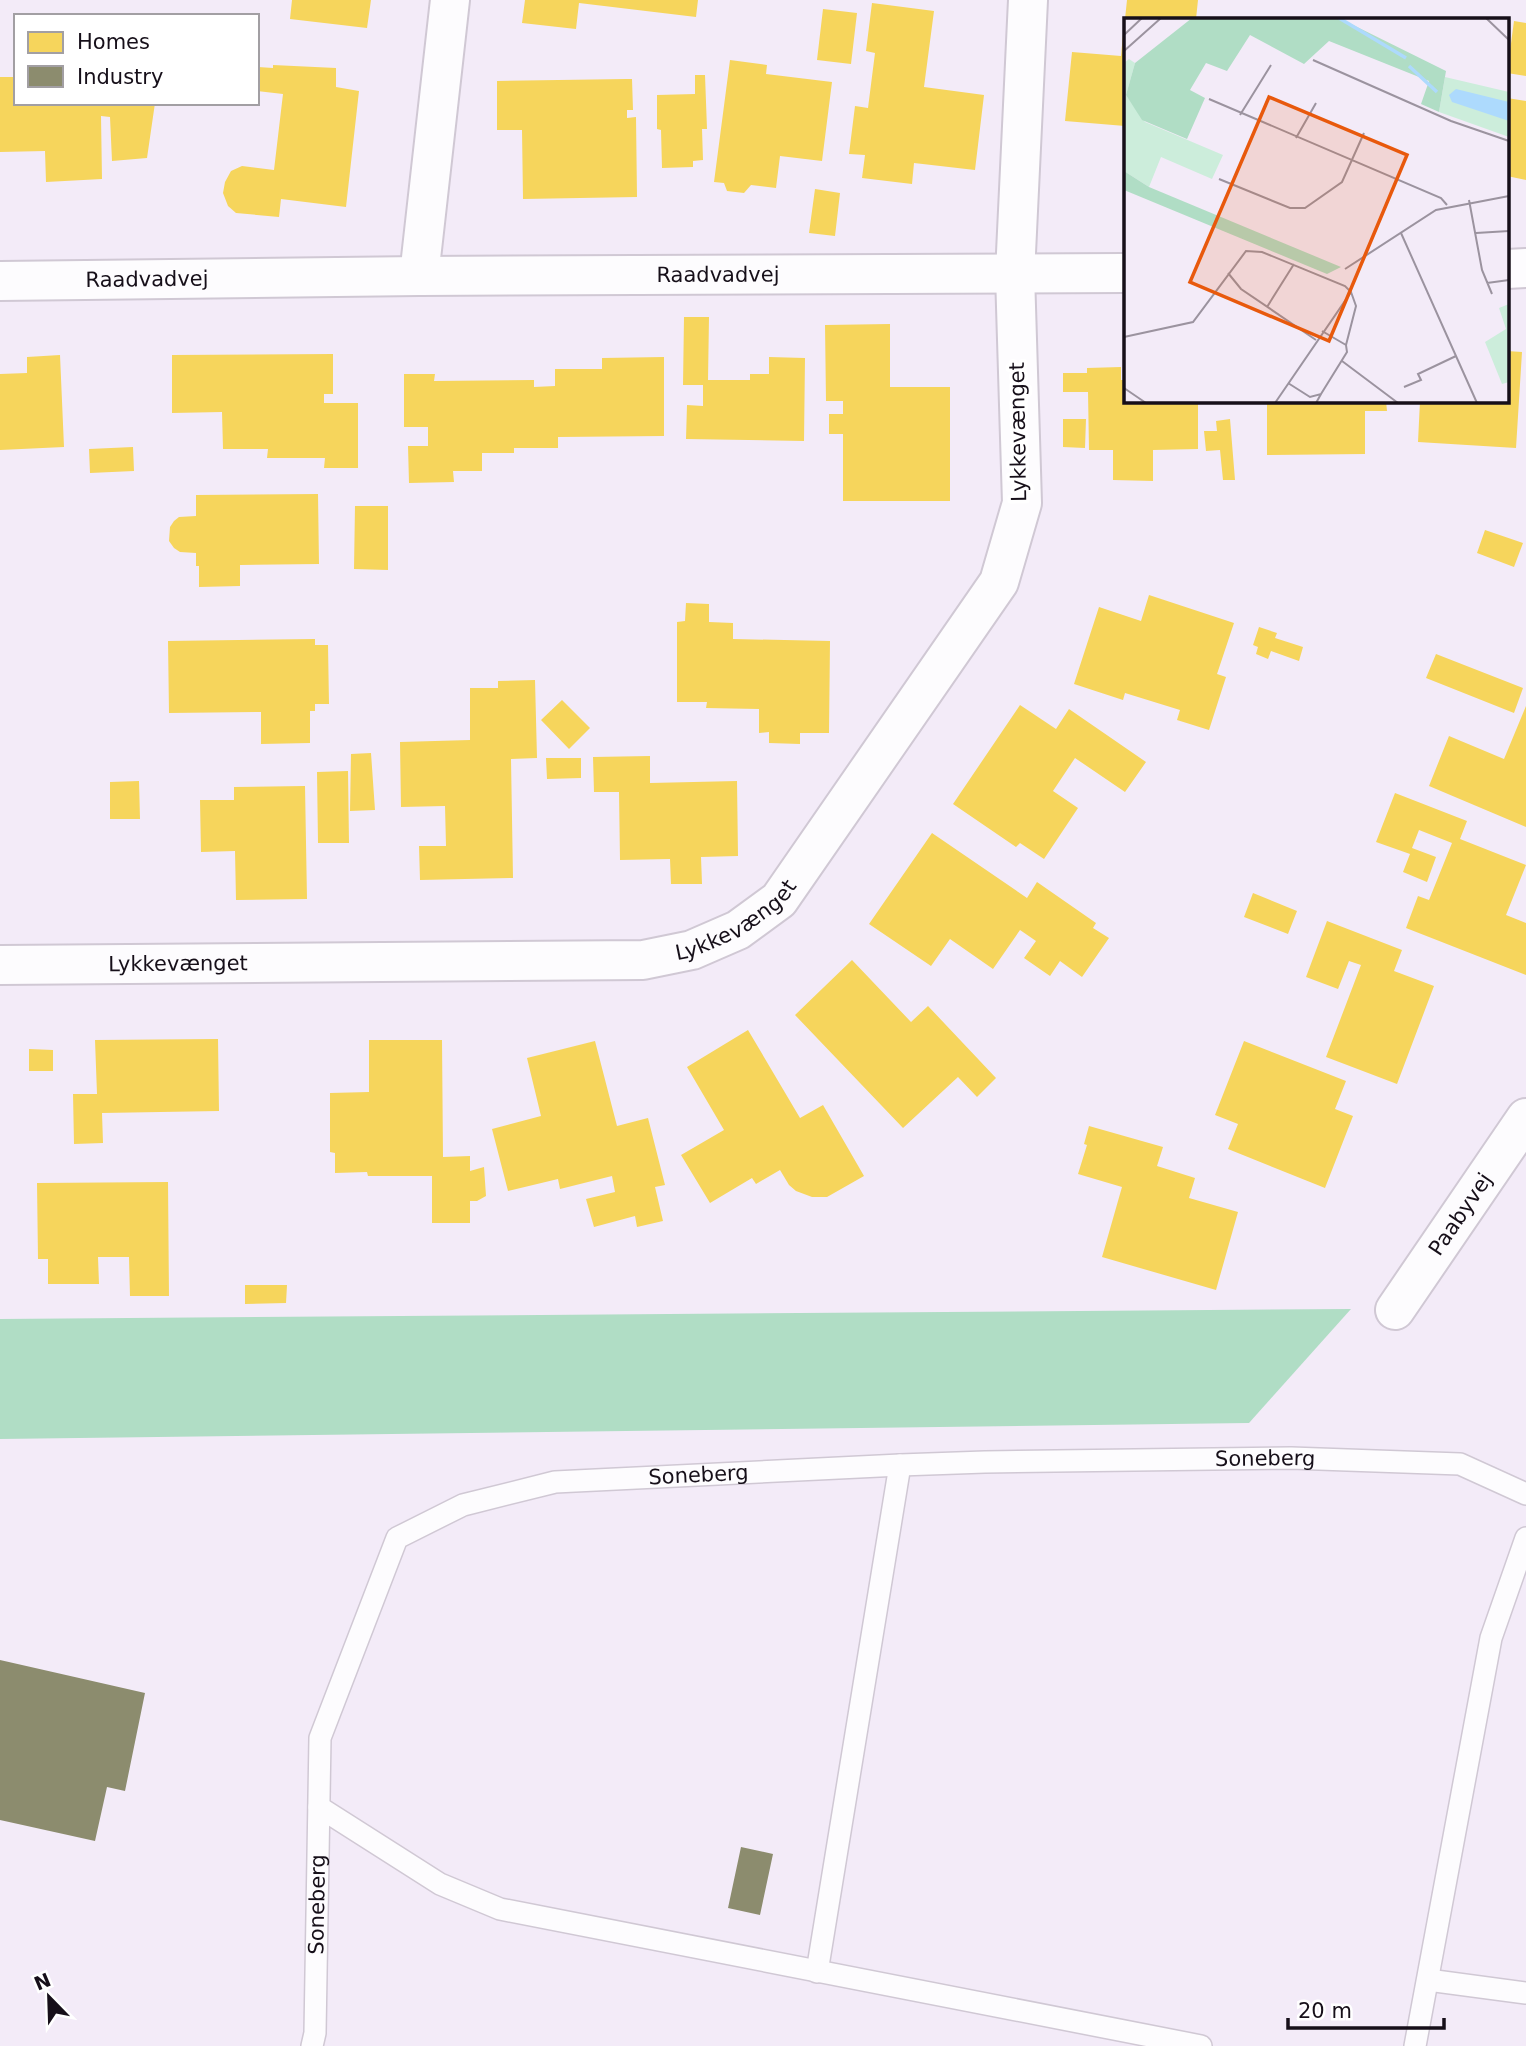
<svg xmlns="http://www.w3.org/2000/svg" width="1526" height="2046" viewBox="0 0 1526 2046" font-family="'DejaVu Sans',sans-serif">
  <style>
    .forest { fill: #b0ddc5 }
    .homes { fill: #f6d55c }
    .industry { fill: #8c8c6e }
    .lines { fill: none; stroke-linecap: round; stroke-linejoin: round }
    .lane-casing { stroke: #d0c8d4; stroke-width: 24 }
    .street-casing { stroke: #d0c8d4; stroke-width: 42 }
    .lane { stroke: #fdfcfe; stroke-width: 21 }
    .street { stroke: #fdfcfe; stroke-width: 38 }
    .labels { text-anchor: middle; stroke-width: 7; stroke-linejoin: round; paint-order: stroke }
    .street-label { font-size: 21px; fill: #160f19; stroke: #fff }
    .inset-river { fill: none; stroke: #addafd; stroke-width: 3.5 }
    .inset-road { fill: none; stroke: #9b939f; stroke-width: 2 }
    .view { fill: #e8590c; fill-opacity: 0.15; stroke: #e8590c; stroke-width: 3.5 }
    .inset-edge { fill: none; stroke: #160f19; stroke-width: 3.5 }
  </style>
  <rect width="100%" height="100%" fill="#f3ebf8"/>
  <path class="forest" d="M 1351,1309 L 1249,1423 L 0,1439 L 0,1319 Z"/>
  <path class="homes" d="M 292,0 L 371,0 L 367,28 L 290,19 Z
    M 525,0 L 698,0 L 696,17 L 579,3 L 576,29 L 522,23 Z
    M 1127,0 L 1198,0 L 1196,19 L 1125,19 Z
    M 872,3 L 934,11 L 924,87 L 984,95 L 975,170 L 914,163 L 912,184 L 862,178 L 865,155 L 849,154 L 855,106 L 868,108 L 875,53 L 866,51 Z
    M 823,9 L 857,13 L 851,64 L 817,60 Z
    M 1514,21 L 1526,23 L 1526,76 L 1507,73 Z
    M 1123,34 L 1125,34 L 1125,126 L 1065,121 L 1072,52 L 1121,56 Z
    M 730,60 L 767,65 L 766,74 L 832,82 L 822,161 L 780,156 L 776,188 L 751,185 L 744,193 L 727,191 L 724,183 L 714,182 Z
    M 273,65 L 336,68 L 336,87 L 359,91 L 346,207 L 281,199 L 279,217 L 236,213 L 228,206 L 223,193 L 225,182 L 231,171 L 242,166 L 274,170 L 283,94 L 257,91 L 258,67 L 273,68 Z
    M 695,75 L 705,75 L 707,129 L 702,129 L 703,160 L 693,161 L 693,167 L 662,168 L 661,130 L 657,129 L 657,95 L 695,94 Z
    M 0,77 L 16,77 L 16,103 L 155,103 L 147,158 L 112,161 L 110,117 L 101,116 L 102,179 L 46,182 L 45,151 L 0,152 Z
    M 626,79 L 632,79 L 633,110 L 627,110 L 627,118 L 636,117 L 637,197 L 523,199 L 522,130 L 497,130 L 497,81 Z
    M 1507,98 L 1526,101 L 1526,180 L 1507,176 Z
    M 815,189 L 840,193 L 835,236 L 809,233 Z
    M 684,317 L 709,317 L 708,380 L 750,380 L 750,374 L 769,374 L 769,357 L 805,358 L 804,441 L 686,439 L 687,405 L 703,406 L 703,385 L 683,385 Z
    M 890,324 L 890,387 L 950,387 L 950,501 L 843,501 L 843,434 L 829,434 L 829,414 L 843,414 L 843,401 L 826,401 L 825,325 Z
    M 1507,351 L 1522,352 L 1516,448 L 1418,442 L 1420,401 L 1507,401 Z
    M 333,354 L 333,394 L 324,394 L 324,403 L 358,403 L 358,468 L 324,468 L 325,458 L 267,458 L 268,449 L 223,449 L 222,412 L 172,413 L 172,355 Z
    M 60,355 L 64,447 L 0,450 L 0,374 L 27,373 L 27,357 Z
    M 664,357 L 664,436 L 558,437 L 558,448 L 514,448 L 514,453 L 482,453 L 482,471 L 453,471 L 454,482 L 409,483 L 408,446 L 428,446 L 428,427 L 404,427 L 404,374 L 435,374 L 434,381 L 534,380 L 534,387 L 555,386 L 555,369 L 602,369 L 602,358 Z
    M 1121,367 L 1121,380 L 1125,380 L 1125,401 L 1198,401 L 1198,449 L 1153,450 L 1153,481 L 1113,480 L 1113,450 L 1089,450 L 1088,392 L 1063,392 L 1063,373 L 1087,373 L 1087,368 Z
    M 1267,401 L 1386,401 L 1387,411 L 1365,411 L 1365,454 L 1267,455 Z
    M 1063,419 L 1086,419 L 1085,448 L 1063,447 Z
    M 1230,419 L 1235,480 L 1223,480 L 1220,450 L 1206,451 L 1204,431 L 1217,431 L 1216,421 Z
    M 133,447 L 134,471 L 90,473 L 89,449 Z
    M 318,494 L 319,564 L 240,565 L 240,586 L 199,587 L 199,566 L 196,566 L 196,553 L 180,552 L 174,548 L 169,541 L 170,527 L 174,521 L 179,517 L 196,516 L 196,495 Z
    M 355,506 L 388,506 L 388,570 L 354,569 Z
    M 1485,530 L 1523,543 L 1514,567 L 1477,553 Z
    M 1149,595 L 1234,623 L 1217,674 L 1226,677 L 1209,730 L 1177,720 L 1180,710 L 1125,693 L 1123,700 L 1074,684 L 1099,607 L 1141,621 Z
    M 686,603 L 709,604 L 709,622 L 733,623 L 733,639 L 830,641 L 829,733 L 800,733 L 800,744 L 769,743 L 769,732 L 759,733 L 759,709 L 706,708 L 707,702 L 677,702 L 677,622 L 685,621 Z
    M 1259,627 L 1277,633 L 1275,638 L 1303,647 L 1299,661 L 1271,651 L 1268,659 L 1256,654 L 1258,647 L 1253,645 Z
    M 315,639 L 315,645 L 328,645 L 329,704 L 315,704 L 315,711 L 310,711 L 310,743 L 261,744 L 261,712 L 169,713 L 168,641 Z
    M 1436,654 L 1523,688 L 1514,713 L 1426,678 Z
    M 535,680 L 537,758 L 511,759 L 513,878 L 420,880 L 419,846 L 446,846 L 445,806 L 401,807 L 400,742 L 470,740 L 470,688 L 498,688 L 498,681 Z
    M 562,700 L 590,728 L 569,749 L 541,720 Z
    M 1020,705 L 1056,729 L 1069,709 L 1146,762 L 1125,792 L 1075,758 L 1053,791 L 1078,808 L 1044,859 L 1020,843 L 1016,847 L 953,804 Z
    M 1526,706 L 1526,827 L 1429,786 L 1449,736 L 1504,759 Z
    M 371,753 L 375,810 L 350,811 L 351,754 Z
    M 650,756 L 650,783 L 737,781 L 738,856 L 701,857 L 702,884 L 671,884 L 670,859 L 620,860 L 619,792 L 594,792 L 593,757 Z
    M 546,758 L 581,758 L 581,778 L 547,779 Z
    M 348,771 L 349,843 L 318,843 L 317,772 Z
    M 139,781 L 140,819 L 110,819 L 110,782 Z
    M 305,786 L 307,899 L 236,900 L 235,851 L 201,852 L 200,800 L 234,800 L 234,787 Z
    M 1395,793 L 1467,821 L 1460,839 L 1526,865 L 1506,915 L 1526,923 L 1526,975 L 1406,928 L 1418,896 L 1429,900 L 1452,843 L 1419,830 L 1412,848 L 1436,857 L 1427,882 L 1403,872 L 1410,854 L 1376,842 Z
    M 932,833 L 1027,898 L 1037,882 L 1096,923 L 1093,928 L 1109,938 L 1082,977 L 1060,961 L 1050,976 L 1024,958 L 1036,941 L 1020,930 L 993,969 L 950,939 L 931,966 L 869,924 Z
    M 1253,893 L 1297,911 L 1288,934 L 1244,917 Z
    M 1327,921 L 1402,950 L 1394,971 L 1434,986 L 1397,1084 L 1326,1057 L 1361,965 L 1349,961 L 1338,989 L 1306,977 Z
    M 852,960 L 911,1022 L 928,1006 L 996,1078 L 977,1097 L 958,1077 L 903,1128 L 795,1015 Z
    M 748,1030 L 800,1118 L 823,1105 L 864,1176 L 827,1197 L 812,1197 L 796,1191 L 789,1185 L 780,1170 L 756,1184 L 752,1178 L 710,1203 L 681,1155 L 724,1130 L 687,1067 Z
    M 218,1039 L 219,1111 L 102,1113 L 103,1143 L 74,1144 L 73,1094 L 97,1094 L 95,1040 Z
    M 369,1040 L 442,1040 L 443,1157 L 470,1156 L 470,1171 L 484,1167 L 486,1196 L 477,1201 L 470,1201 L 470,1223 L 432,1223 L 432,1176 L 368,1176 L 367,1172 L 335,1173 L 335,1153 L 330,1152 L 330,1093 L 369,1092 Z
    M 595,1041 L 617,1126 L 648,1118 L 665,1185 L 655,1187 L 663,1221 L 637,1227 L 635,1216 L 594,1227 L 586,1199 L 615,1192 L 612,1176 L 560,1189 L 558,1179 L 508,1191 L 492,1129 L 541,1116 L 527,1058 Z
    M 1244,1041 L 1346,1081 L 1335,1109 L 1353,1116 L 1325,1188 L 1228,1149 L 1238,1124 L 1215,1115 Z
    M 29,1049 L 53,1050 L 53,1071 L 29,1071 Z
    M 1089,1126 L 1163,1147 L 1157,1166 L 1195,1178 L 1189,1198 L 1238,1212 L 1216,1290 L 1102,1257 L 1122,1187 L 1078,1174 L 1087,1145 L 1084,1144 Z
    M 168,1182 L 169,1296 L 130,1296 L 129,1257 L 98,1257 L 99,1284 L 48,1284 L 48,1259 L 38,1259 L 37,1183 Z
    M 245,1285 L 287,1285 L 286,1303 L 245,1304 Z"/>
  <path class="industry" d="M 0,1660 L 145,1693 L 125,1791 L 107,1787 L 95,1841 L 0,1820 Z
    M 741,1847 L 773,1854 L 760,1915 L 728,1908 Z"/>
  <g class="lines">
    <g class="lane-casing">
      <g id="lane">
        <path d="M 319,1807 L 440,1884 L 500,1909 L 1201,2046"/>
        <path d="M 817,1972 L 900,1465"/>
        <path d="M 1428,1980 L 1526,1993"/>
        <path id="s1" d="M 312,2046 L 315,2033 L 320,1738 L 397,1538 L 463,1505 L 555,1482 L 900,1465 L 985,1462 L 1291,1458 L 1460,1464 L 1526,1494"/>
        <path d="M 1415,2046 L 1491,1638 L 1526,1538"/>
      </g>
    </g>
    <g class="street-casing">
      <g id="street">
        <path d="M 1507,269 L 1526,268"/>
        <path d="M 419,276 L 450,0"/>
        <path id="s2" d="M 0,281 L 419,276 L 1125,273"/>
        <path id="s3" d="M 0,965 L 643,960 L 692,950 L 738,930 L 779,900 L 999,582 L 1022,503 L 1015,274 L 1028,0"/>
        <path id="s4" d="M 1395,1310 L 1526,1118"/>
      </g>
    </g>
    <use href="#lane" class="lane"/>
    <use href="#street" class="street"/>
  </g>
  <g class="labels">
    <g class="street-label">
      <text dy="7" stroke="none"><textPath href="#s2" startOffset="718">Raadvadvej</textPath></text>
      <text dy="7" stroke="none"><textPath href="#s2" startOffset="147">Raadvadvej</textPath></text>
      <text transform="translate(1018 432) rotate(-91)" y="7">Lykkevænget</text>
      <text dy="7" stroke="none"><textPath href="#s3" startOffset="746">Lykkevænget</textPath></text>
      <text dy="7" stroke="none"><textPath href="#s3" startOffset="178">Lykkevænget</textPath></text>
      <text dy="7" stroke="none"><textPath href="#s4" startOffset="116">Paabyvej</textPath></text>
      <text dy="7" stroke="none"><textPath href="#s1" startOffset="1402">Soneberg</textPath></text>
      <text dy="7" stroke="none"><textPath href="#s1" startOffset="835">Soneberg</textPath></text>
      <text dy="7" stroke="none"><textPath href="#s1" startOffset="142">Soneberg</textPath></text>
    </g>
  </g>
  <g transform="translate(1124 18)">
    <rect width="385" height="385" fill="#f3ebf8"/>
    <path d="M 5,41 L 11,45 L 2,77 L 21,104 L 99,137 L 88,161 L 37,139 L 25,169 L 0,153 L 0,45 ZM 321,59 L 385,74 L 385,119 L 315,94 ZM 385,286 L 385,364 L 378,366 L 361,324 L 382,311 L 375,290 Z" fill="#cceddb"/>
    <path d="M 68,0 L 215,0 L 322,53 L 315,94 L 297,86 L 305,63 L 205,23 L 180,46 L 126,17 L 103,53 L 82,45 L 66,72 L 81,80 L 63,121 L 18,102 L 2,77 L 11,45 ZM 0,153 L 25,169 L 217,249 L 203,256 L 0,172 Z" fill="#b0ddc5"/>
    <path d="M 332,71 L 385,84 L 385,103 L 328,84 L 325,77 Z" fill="#addafd"/>
    <path class="inset-river" d="M 215,0 L 282,40M 285,48 L 313,74"/>
    <path class="inset-road" d="M 362,0 L 385,22M 0,17 L 18,0M 0,33 L 37,0M 189,42 L 327,103 L 385,123M 85,81 L 317,180 L 323,187M 116,97 L 147,47M 172,120 L 192,85M 95,161 L 166,190 L 181,190 L 218,164 L 240,115M 345,182 L 358,252 L 368,276M 277,215 L 353,385M 352,215 L 385,213M 221,251 L 312,192 L 385,178M 104,255 L 117,271 L 192,322M 363,265 L 385,262M 143,289 L 170,246M 0,319 L 69,304 L 122,233 L 138,234 L 221,268 L 227,274 L 151,385M 222,327 L 232,288 L 227,274M 218,343 L 274,385M 164,365 L 186,379 L 197,376 L 192,385M 280,369 L 297,362 L 294,356 L 332,338M 0,370 L 22,385M 197,376 L 223,334 L 222,327 L 198,313"/>
    <path class="view" d="M 145,79 L 283,137 L 205,323 L 66,264 Z"/>
    <rect width="385" height="385" class="inset-edge"/>
  </g>
  <rect x="14" y="14" width="245" height="91" fill="#ffffff" stroke="#a29fa3" stroke-width="2"/>
  <rect x="28" y="32" width="35" height="21" fill="#f6d55c" stroke="#a29fa3" stroke-width="2"/>
  <text x="77" y="49" font-size="21" fill="#160f19">Homes</text>
  <rect x="28" y="66" width="35" height="21" fill="#8c8c6e" stroke="#a29fa3" stroke-width="2"/>
  <text x="77" y="84" font-size="21" fill="#160f19">Industry</text>
  <g transform="translate(49 1997) rotate(337)" stroke="#ffffff" stroke-width="5" paint-order="stroke">
  <path d="M0-5L12 26L0 18L-12 26Z" fill="#160f19"/>
  <text y="-10" font-size="19" font-weight="bold" text-anchor="middle" fill="#160f19">N</text>
  </g>
  <path d="M1288 2018v10h156v-10" fill="none" stroke="#160f19" stroke-width="3.5"/>
  <text x="1298" y="2018" font-size="21" fill="#160f19" stroke="#ffffff" stroke-width="5" paint-order="stroke">20 m</text>
</svg>
